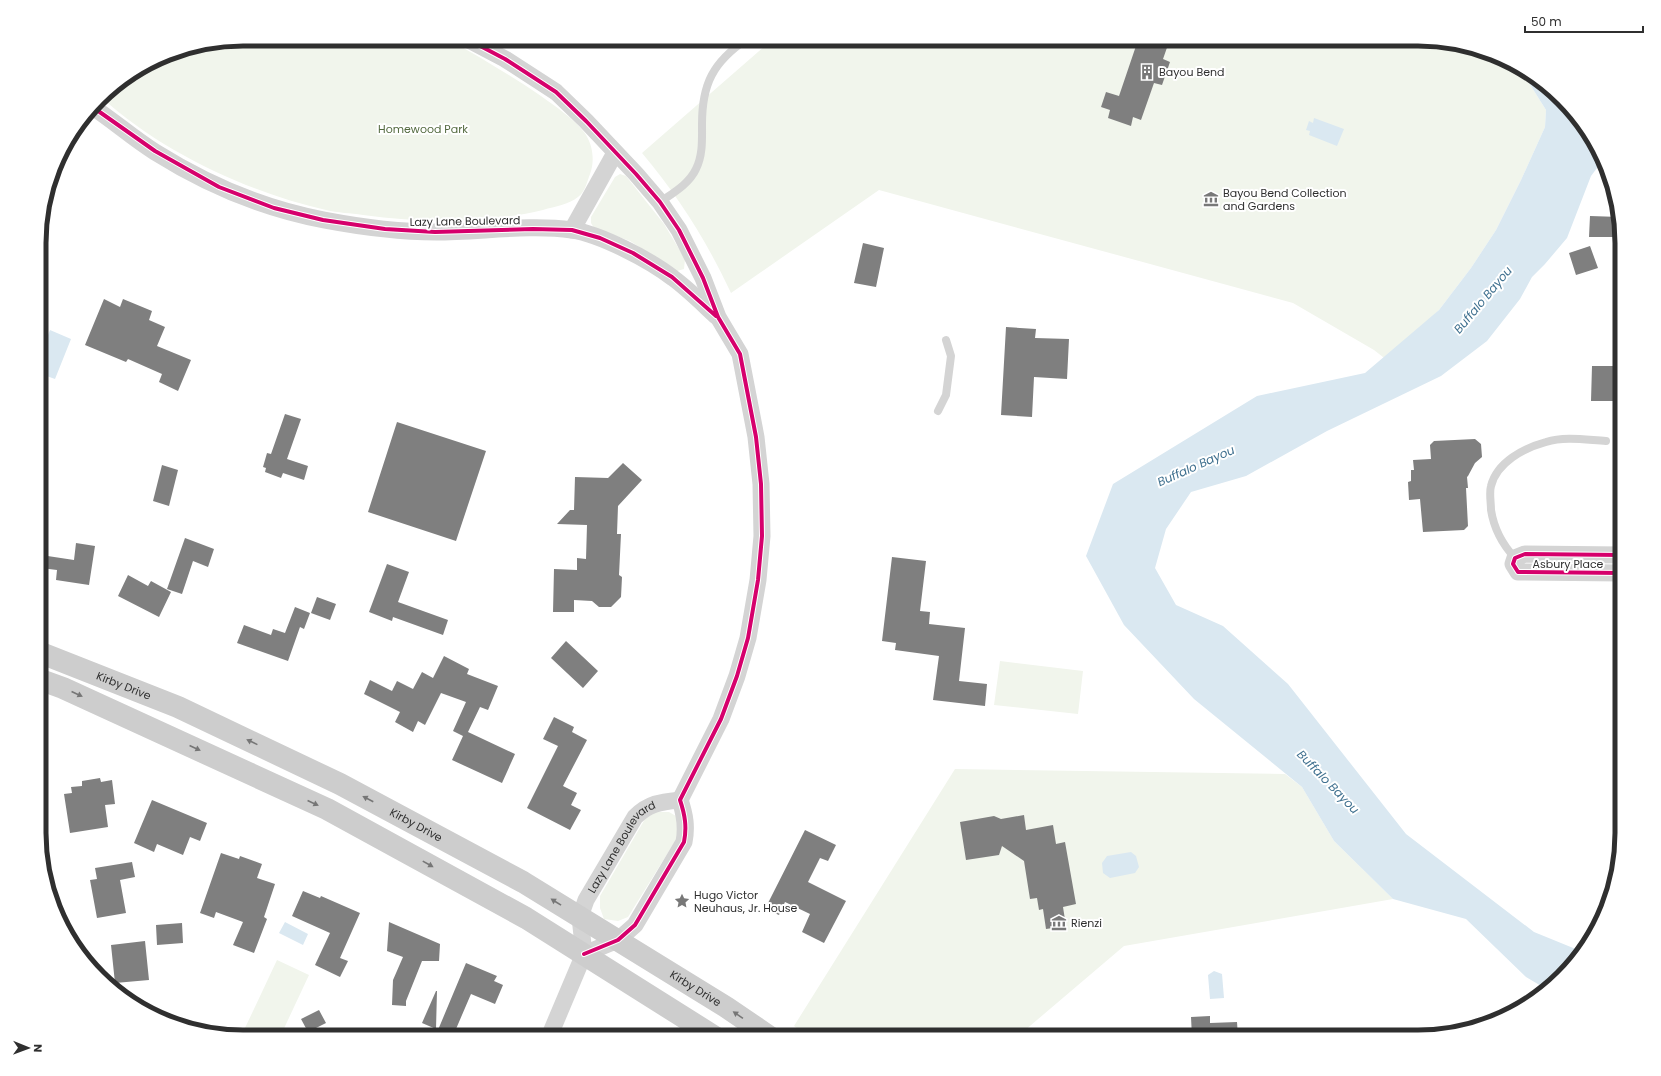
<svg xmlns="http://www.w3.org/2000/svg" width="1661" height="1076" viewBox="0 0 1661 1076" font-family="Poppins,sans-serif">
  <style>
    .green { fill: #f1f5ec }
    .water { fill: #dae8f1 }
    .building { fill: #7f7f7f }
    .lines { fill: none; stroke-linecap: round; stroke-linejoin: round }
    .service { stroke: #d4d4d4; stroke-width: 8 }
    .minor { stroke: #d4d4d4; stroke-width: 17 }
    .secondary { stroke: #cdcdcd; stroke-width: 22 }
    .cycleway-casing { stroke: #fff; stroke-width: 6 }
    .cycleway { stroke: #d6006c; stroke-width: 4 }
    .oneway { fill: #767676 }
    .labels { text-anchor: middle; stroke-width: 4; stroke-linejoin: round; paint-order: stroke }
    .poi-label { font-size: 11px; fill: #2f2f2f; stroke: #fff; text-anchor: start }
    .park-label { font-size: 11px; fill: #52693e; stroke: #fff }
    .street-label { font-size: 11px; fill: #2f2f2f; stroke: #fff }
    .water-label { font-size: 12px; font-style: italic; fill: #3f708f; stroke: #fff }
    .rim { fill: none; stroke: #2f2f2f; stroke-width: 5 }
  </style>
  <rect width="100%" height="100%" fill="#fff"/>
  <path class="green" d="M 243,39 L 445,39 L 453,42 C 483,59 513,77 541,96 C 555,106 574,119 584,132 C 593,144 595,161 590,174 C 587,182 585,192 578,197 C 568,205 556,206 543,210 C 484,224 423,223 363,215 C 350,213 338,213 326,210 C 247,192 162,152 102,98 L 108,90 L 165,54 Z
    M 773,39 L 1418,39 L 1483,50 L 1519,67 L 1546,110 L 1545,127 L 1521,180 L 1496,230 L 1471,268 L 1439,310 L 1388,361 L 1374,350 L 1293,303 L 879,190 L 731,293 C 706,240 679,197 642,153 Z
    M 620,174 L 626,176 L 664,224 L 685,259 L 684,269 L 677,271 L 630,241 L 594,228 L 591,223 L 591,217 L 615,177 Z
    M 1000,661 L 1083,671 L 1078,714 L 994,705 Z
    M 955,769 L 1285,774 L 1302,787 L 1334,841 L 1393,899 L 1124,946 L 1017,1037 L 809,1037 L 794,1026 Z
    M 656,812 L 669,812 L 676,816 L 677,827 L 677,838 L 628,917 L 618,921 L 604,919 L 600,908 L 600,896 L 645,819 Z
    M 277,960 L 309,975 L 280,1037 L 263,1037 L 245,1028 Z"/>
  <path class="water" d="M 1519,67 C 1555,85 1587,123 1603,160 L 1591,176 L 1567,238 L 1545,264 L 1532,277 L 1520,299 L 1487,341 L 1441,376 L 1327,431 L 1246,476 L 1191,492 L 1166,529 L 1155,568 L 1176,605 L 1223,626 L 1288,684 L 1406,834 L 1534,932 L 1583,952 L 1553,986 L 1548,990 L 1526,977 L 1466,919 L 1393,899 L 1334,841 L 1302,787 L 1194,699 L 1124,625 L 1086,556 L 1113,484 L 1257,396 L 1365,373 L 1439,310 L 1471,268 L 1496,230 L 1521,180 L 1545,127 L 1546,110 Z
    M 1314,118 L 1344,129 L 1337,146 L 1309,135 L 1310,131 L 1306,130 L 1309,121 L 1313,123 Z
    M 50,330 L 71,339 L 55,379 L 41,374 L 41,353 Z
    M 1131,852 L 1136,856 L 1139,867 L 1135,873 L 1110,878 L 1103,873 L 1102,863 L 1107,856 Z
    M 285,922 L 308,934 L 303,945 L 279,933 Z
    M 1214,971 L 1222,974 L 1224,998 L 1210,999 L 1208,975 Z"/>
  <path class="building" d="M 1146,39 L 1170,39 L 1163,59 L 1170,62 L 1162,85 L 1154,83 L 1141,120 L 1133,117 L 1131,126 L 1108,118 L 1110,110 L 1101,107 L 1106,92 L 1119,96 L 1138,40 L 1145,43 Z
    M 1590,216 L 1620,217 L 1622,237 L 1589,237 Z
    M 863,243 L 884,248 L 876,287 L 854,283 Z
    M 1590,246 L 1598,268 L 1576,275 L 1569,253 Z
    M 104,299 L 120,307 L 123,299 L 152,311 L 149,320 L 165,327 L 157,346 L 191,360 L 178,391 L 159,382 L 162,374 L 128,359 L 126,362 L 85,345 Z
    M 1006,327 L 1036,329 L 1035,338 L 1069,339 L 1067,379 L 1034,377 L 1032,417 L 1001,415 Z
    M 1592,366 L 1622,366 L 1622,401 L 1591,401 Z
    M 285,414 L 301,419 L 287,459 L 308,466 L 304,480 L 283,473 L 281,478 L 265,472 L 266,468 L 263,467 L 267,453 L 271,454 Z
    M 397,422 L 486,451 L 456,541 L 368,512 Z
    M 1475,439 L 1481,444 L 1482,457 L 1475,463 L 1468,476 L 1467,477 L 1468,488 L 1466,488 L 1468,526 L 1464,530 L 1423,532 L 1420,499 L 1409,500 L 1408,482 L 1411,481 L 1411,470 L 1414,470 L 1413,460 L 1431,459 L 1430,445 L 1434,441 Z
    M 623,463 L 642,480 L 618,506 L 617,534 L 621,534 L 619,575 L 622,577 L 621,597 L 611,607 L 599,607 L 592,601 L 574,600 L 574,612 L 553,612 L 554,569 L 577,570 L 577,558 L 586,559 L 587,525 L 557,524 L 570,510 L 574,510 L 575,477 L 608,478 Z
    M 162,465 L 178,470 L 169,506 L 153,501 Z
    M 185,538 L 214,549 L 208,567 L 193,561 L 182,594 L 167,589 Z
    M 76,543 L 95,546 L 89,585 L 56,580 L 57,570 L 41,568 L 41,555 L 74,560 Z
    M 892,557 L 926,561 L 920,611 L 930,612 L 929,624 L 965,628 L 959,681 L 987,684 L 985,706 L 933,700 L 939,656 L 895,650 L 896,643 L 882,641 Z
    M 387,564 L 409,572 L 398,602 L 448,620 L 443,635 L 393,617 L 392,621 L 369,612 Z
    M 128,575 L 148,586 L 151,581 L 171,592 L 159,617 L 118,596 Z
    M 317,597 L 336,604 L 330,620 L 311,613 Z
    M 295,607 L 310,613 L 304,629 L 300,627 L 288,661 L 237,643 L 244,625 L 271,635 L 273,629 L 285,633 Z
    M 566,641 L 598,671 L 583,688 L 551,658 Z
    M 444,656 L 469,669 L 467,674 L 498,686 L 488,710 L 480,707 L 468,732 L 515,754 L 502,783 L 452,760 L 463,736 L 453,731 L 466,702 L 441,693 L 425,725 L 418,721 L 413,732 L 395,722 L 400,712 L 364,694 L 370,680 L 392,691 L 397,681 L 413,689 L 422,672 L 433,678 Z
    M 554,717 L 574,727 L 572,732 L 587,740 L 563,786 L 577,793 L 571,805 L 581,810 L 570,830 L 527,808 L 558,746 L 543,739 Z
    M 100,778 L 101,782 L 112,780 L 115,804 L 105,805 L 108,827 L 70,833 L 64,794 L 72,793 L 71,787 L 82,786 L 82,781 Z
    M 152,800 L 207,823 L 200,841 L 190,837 L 183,855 L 157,844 L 154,852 L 134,843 Z
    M 1024,815 L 1026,830 L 1053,825 L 1056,844 L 1065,842 L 1076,904 L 1063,907 L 1066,926 L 1046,929 L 1043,909 L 1039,910 L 1037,898 L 1030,899 L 1024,861 L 1002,846 L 999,855 L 966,860 L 960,822 L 994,816 L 1001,819 Z
    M 805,830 L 836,845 L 828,861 L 820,858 L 808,882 L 846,901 L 824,943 L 802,932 L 810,914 L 785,902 L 779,915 L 765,909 Z
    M 221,853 L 239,859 L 240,856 L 262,864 L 257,878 L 275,884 L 264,917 L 267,919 L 254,953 L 233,945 L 243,922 L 216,912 L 214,918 L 200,913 Z
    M 132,862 L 135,877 L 120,880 L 126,913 L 97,918 L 90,880 L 97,879 L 95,868 Z
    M 303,891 L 320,898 L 321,896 L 360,913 L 340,958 L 348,961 L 340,977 L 315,965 L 330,933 L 292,916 Z
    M 389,922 L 440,944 L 439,961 L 422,961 L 406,1001 L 406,1006 L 392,1005 L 393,980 L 403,957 L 387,951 Z
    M 182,923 L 183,943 L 157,945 L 156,925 Z
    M 145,941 L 149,980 L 115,983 L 111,945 Z
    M 466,963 L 497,976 L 494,981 L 503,985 L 495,1004 L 471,994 L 453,1036 L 438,1030 Z
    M 436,991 L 437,991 L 436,1029 L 422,1023 Z
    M 319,1010 L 326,1023 L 308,1032 L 301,1019 Z
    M 1210,1016 L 1210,1023 L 1237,1022 L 1238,1037 L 1192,1037 L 1191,1017 Z"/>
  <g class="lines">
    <path class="service" d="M 660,202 C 673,193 689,184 696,169 C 703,155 702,139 702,124 C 702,84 713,62 747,39
      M 938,411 L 946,395 L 951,356 L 946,340
      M 1515,558 C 1502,544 1494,529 1491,510 C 1491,502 1489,493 1491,486 C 1497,462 1524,448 1546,442 C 1565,436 1587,440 1606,441"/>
    <g class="minor">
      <path d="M 467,39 L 505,59 L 556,92 L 586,121 L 636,174 L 660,202 L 679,230 L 703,278 L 718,317 L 740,354 L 756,437 L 761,484 L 762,536 L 758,580 L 748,638 L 737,676 L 721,719 L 680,800 C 685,815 687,827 684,842 L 635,925 L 618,940 L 584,954"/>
      <path d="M 94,108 C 115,122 134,139 155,152 C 206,184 265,209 324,220 C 361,227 399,232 436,232 C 480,232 529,224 572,230 C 600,234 650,260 673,278 C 688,289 702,303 716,316"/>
      <path d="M 572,230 L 615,153"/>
      <path d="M 1622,555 L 1525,554 L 1515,558 L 1513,564 L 1518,572 L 1622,573"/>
      <path id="s1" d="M 549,1037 L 584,954 L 580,917 L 586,900 L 635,817 C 649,803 661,802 680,800"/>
    </g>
    <g class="secondary">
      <path id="s2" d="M 41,653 L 178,707 L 340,784 L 523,882 L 726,1007 L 770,1037"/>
      <path d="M 41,680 L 63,688 L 327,809 L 526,918 L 715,1037"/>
    </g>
    <g class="cycleway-casing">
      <path id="cycleway" d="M 467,39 L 505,59 L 556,92 L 586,121 L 636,174 L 660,202 L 679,230 L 703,278 L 718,317 L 740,354 L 756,437 L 761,484 L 762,536 L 758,580 L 748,638 L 737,676 L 721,719 L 680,800 C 685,815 687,827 684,842 L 635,925 L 618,940 L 584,954
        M 94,108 L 155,151 L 219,187 L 274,208 L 323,220 L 385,229 L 435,232 L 533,229 L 572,230 L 600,238 L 633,253 L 672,277 L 716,316
        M 1622,555 L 1525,554 L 1515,558 L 1513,564 L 1518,572 L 1622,573"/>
    </g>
    <use href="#cycleway" class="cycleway"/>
  </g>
  <defs><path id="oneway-solid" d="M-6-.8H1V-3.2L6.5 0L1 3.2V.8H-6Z"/></defs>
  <g class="oneway">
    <use href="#oneway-solid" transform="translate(77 694) rotate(25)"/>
    <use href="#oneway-solid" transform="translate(252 742) rotate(-154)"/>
    <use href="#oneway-solid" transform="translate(195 748) rotate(25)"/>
    <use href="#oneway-solid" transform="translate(368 799) rotate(-152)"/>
    <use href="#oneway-solid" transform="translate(313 803) rotate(25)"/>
    <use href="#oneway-solid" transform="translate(428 864) rotate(29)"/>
    <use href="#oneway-solid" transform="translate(556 902) rotate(-148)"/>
    <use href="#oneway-solid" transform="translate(738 1015) rotate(-146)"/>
  </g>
  <defs>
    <g id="building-bare" transform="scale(1.2)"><path d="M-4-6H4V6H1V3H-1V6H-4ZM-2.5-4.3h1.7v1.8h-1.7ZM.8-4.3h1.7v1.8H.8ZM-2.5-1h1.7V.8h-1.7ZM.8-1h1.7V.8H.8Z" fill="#787878" stroke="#fff" stroke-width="2.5" paint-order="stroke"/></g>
    <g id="museum-bare" transform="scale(1.2)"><path d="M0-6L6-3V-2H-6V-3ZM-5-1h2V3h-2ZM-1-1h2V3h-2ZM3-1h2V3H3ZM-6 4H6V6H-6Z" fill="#787878" stroke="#fff" stroke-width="2.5" paint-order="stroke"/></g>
    <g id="sight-bare" transform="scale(1.2)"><path d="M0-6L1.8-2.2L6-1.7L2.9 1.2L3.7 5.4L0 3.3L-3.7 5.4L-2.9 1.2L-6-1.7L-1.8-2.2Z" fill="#787878" stroke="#fff" stroke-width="2.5" paint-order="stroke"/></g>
  </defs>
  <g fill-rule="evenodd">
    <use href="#building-bare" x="1147" y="72"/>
    <use href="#museum-bare" x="1211" y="199"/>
    <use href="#sight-bare" x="682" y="901"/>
    <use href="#museum-bare" x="1059" y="923"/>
  </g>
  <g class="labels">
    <g class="poi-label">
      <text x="1159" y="76">Bayou Bend</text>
      <text x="1223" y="197">Bayou Bend Collection<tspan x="1223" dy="13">and Gardens</tspan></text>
      <text x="694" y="899">Hugo Victor<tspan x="694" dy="13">Neuhaus, Jr. House</tspan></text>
      <text x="1071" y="927">Rienzi</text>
    </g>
    <g class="park-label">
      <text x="423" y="133">Homewood Park</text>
    </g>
    <g class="street-label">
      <text transform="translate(465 221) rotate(-1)" y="4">Lazy Lane Boulevard</text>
      <text x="1568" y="568">Asbury Place</text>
      <text dy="4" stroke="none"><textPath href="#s2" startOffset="89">Kirby Drive</textPath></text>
      <text dy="4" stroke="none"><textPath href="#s2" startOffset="413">Kirby Drive</textPath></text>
      <text dy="4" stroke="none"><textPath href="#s1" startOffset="210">Lazy Lane Boulevard</textPath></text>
      <text dy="4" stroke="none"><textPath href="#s2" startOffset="737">Kirby Drive</textPath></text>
    </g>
    <g class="water-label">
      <text transform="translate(1483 300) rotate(-50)" y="4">Buffalo Bayou</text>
      <text transform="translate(1196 466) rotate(-24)" y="4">Buffalo Bayou</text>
      <text transform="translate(1328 782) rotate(46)" y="4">Buffalo Bayou</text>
    </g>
  </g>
  <path d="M0 0H1661V1076H0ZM243 46H1418A197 197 0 0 1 1615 243V833A197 197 0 0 1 1418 1030H243A197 197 0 0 1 46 833V243A197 197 0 0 1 243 46Z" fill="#fff" fill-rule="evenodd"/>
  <path class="rim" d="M243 46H1418A197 197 0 0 1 1615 243V833A197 197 0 0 1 1418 1030H243A197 197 0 0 1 46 833V243A197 197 0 0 1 243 46Z"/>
  <g transform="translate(28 1048) rotate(91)" stroke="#ffffff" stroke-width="3" paint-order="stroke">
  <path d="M0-3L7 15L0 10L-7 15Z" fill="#2f2f2f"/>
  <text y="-6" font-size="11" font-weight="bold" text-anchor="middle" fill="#2f2f2f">N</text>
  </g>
  <path d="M1525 26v6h118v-6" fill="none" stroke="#2f2f2f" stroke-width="2"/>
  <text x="1531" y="26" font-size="12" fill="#2f2f2f" stroke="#ffffff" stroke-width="3" paint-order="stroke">50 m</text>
</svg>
